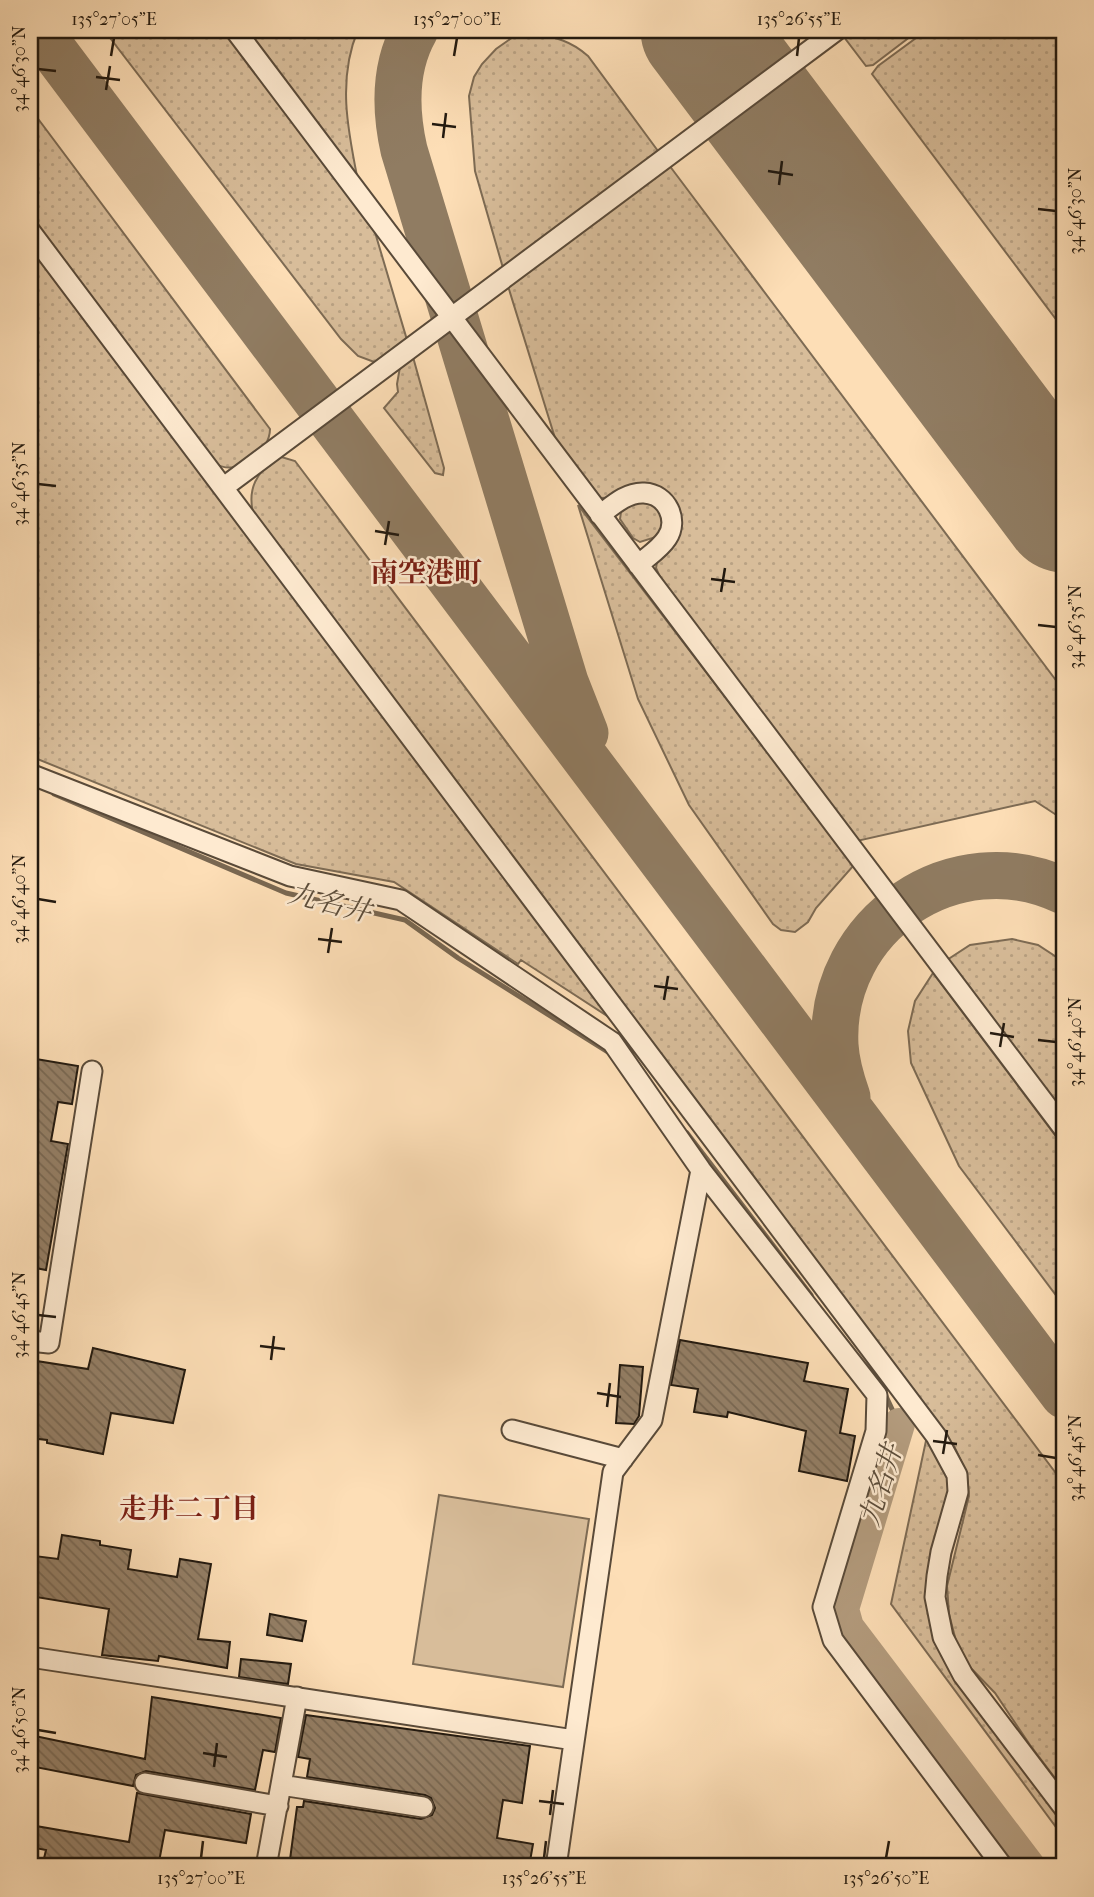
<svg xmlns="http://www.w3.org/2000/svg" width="1094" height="1897" viewBox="0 0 1094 1897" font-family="'IM FELL French Canon','Noto Serif JP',serif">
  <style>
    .grass { fill: url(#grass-dots); stroke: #7d6b54; stroke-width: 2 }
    .park { fill: #d8bd9a; stroke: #7d6b54; stroke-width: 2 }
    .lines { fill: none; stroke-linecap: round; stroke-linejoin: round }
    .stream { stroke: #796751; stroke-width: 5 }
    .river { stroke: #b39b7d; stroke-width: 32 }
    .taxiway { stroke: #907c62; stroke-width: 47 }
    .runway { stroke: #907c62; stroke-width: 121 }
    .building { fill: url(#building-back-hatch); stroke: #22190f; stroke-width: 2 }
    .minor-casing { stroke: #594a39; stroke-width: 23 }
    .minor { stroke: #feead0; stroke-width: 19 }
    .ticks { fill: none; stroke: #22190f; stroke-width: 2.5 }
    .labels { text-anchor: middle; stroke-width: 5; stroke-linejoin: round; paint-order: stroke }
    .neighbourhood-label { font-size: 28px; font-weight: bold; fill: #7a1f14; stroke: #feead0 }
    .water-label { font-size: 28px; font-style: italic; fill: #5c4d3b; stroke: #feead0 }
    .neatline { fill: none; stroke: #22190f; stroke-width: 2.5 }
    .ticks-label { font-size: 18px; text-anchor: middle; fill: #22190f }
  </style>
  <defs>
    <pattern id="grass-dots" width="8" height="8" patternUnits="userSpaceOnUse" patternTransform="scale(1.75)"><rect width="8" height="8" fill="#d8bd9a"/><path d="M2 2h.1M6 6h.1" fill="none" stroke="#b9a284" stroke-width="1.8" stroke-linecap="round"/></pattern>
    <pattern id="building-back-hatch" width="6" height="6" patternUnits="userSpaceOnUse" patternTransform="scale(1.75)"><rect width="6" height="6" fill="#947f66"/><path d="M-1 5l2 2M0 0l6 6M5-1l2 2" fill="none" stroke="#786752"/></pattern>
  </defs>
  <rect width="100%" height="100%" fill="#fddeb6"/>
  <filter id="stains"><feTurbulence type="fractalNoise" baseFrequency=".00286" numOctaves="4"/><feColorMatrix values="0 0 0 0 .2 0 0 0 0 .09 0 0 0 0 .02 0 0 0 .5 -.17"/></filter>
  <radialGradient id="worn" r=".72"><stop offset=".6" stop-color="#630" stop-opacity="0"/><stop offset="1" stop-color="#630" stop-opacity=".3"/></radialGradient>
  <path class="grass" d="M 104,30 L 224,30 L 374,229 L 407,340 L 377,363 L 358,356 L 341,339 Z
    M 245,30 L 358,30 C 337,79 348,131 358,181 Z
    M 850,30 L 919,30 L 873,65 L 866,66 L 844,37 Z
    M 927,30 L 1064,30 L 1064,330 L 872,74 L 878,66 Z
    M 533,34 C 556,37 571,41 588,56 L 658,151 L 503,268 L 475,171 L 469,96 L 474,77 L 482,64 L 496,49 L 513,37 Z
    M 30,108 L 270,429 C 270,452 238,477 216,464 C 213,462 211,458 208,455 L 30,216 Z
    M 669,165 L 1064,691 L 1064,820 L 1035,801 L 857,841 L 663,584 L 656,568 L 668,496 L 599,498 L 555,438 L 508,286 Z
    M 30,244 L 618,1023 L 521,960 L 518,964 L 394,882 L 296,864 L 30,756 Z
    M 413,357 L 444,468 L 443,475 L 435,473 L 384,408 L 398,392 L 397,384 L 400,367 Z
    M 278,456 L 295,461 L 1064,1484 L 1064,1790 L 1030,1745 L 995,1693 L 964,1661 L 956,1641 L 949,1614 L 947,1586 L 969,1496 L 967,1473 L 954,1446 L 254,516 C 246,489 257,472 278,456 Z
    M 645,501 L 661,510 L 663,528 L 656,537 L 640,542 L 633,538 L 620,519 L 621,512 L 629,506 Z
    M 578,505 L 854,865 L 816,908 L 808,922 L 795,932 L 781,930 L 773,924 L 689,805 L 638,699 Z
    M 1012,939 L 1038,945 L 1064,962 L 1064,1112 L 1059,1111 L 947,960 L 970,945 Z
    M 933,973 L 1064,1147 L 1064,1306 L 959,1166 L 911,1063 L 908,1031 L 915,1001 Z
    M 927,1436 L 943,1465 L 949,1482 L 947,1505 L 931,1567 L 950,1668 L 1064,1819 L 1064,1838 L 891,1604 Z"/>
  <path class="park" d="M 439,1495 L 589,1519 L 563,1687 L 413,1664 Z"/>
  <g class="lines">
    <path class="stream" d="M 54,794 L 286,893 L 405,920 L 458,958 L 611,1054
      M 687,1133 L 811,1295
      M 884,1392 L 899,1424"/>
    <path class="river" d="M 899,1424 L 843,1609 L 848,1627 L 1030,1867"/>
    <path class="taxiway" d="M 38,30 L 1064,1395
      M 415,30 C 394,67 395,110 404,150 L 565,682 L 585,733
      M 847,1097 C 841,1080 836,1063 835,1045 C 829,924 955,839 1064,891"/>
    <path class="runway" d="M 701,30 L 1064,512"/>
  </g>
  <path class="building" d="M 30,1058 L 78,1066 L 72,1104 L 58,1102 L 51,1141 L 68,1144 L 46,1270 L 30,1267 Z
    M 680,1340 L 808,1363 L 804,1381 L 848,1389 L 840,1433 L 855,1436 L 847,1481 L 799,1471 L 806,1431 L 728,1412 L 727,1417 L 694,1412 L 698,1389 L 671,1385 Z
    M 93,1348 L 185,1370 L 173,1423 L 111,1413 L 103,1454 L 47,1443 L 47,1440 L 30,1438 L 30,1360 L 88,1369 Z
    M 620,1365 L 643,1367 L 639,1416 L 634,1424 L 616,1423 Z
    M 62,1535 L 100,1541 L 100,1545 L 131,1550 L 128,1569 L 177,1577 L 180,1559 L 211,1564 L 198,1639 L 230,1642 L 227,1668 L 159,1656 L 158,1661 L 102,1655 L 109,1609 L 30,1596 L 35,1556 L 58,1559 Z
    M 270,1614 L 306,1621 L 302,1641 L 267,1635 Z
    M 241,1659 L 291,1664 L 288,1684 L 239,1677 Z
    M 152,1697 L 281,1718 L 275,1752 L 263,1750 L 255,1790 L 146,1771 L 136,1775 L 133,1786 L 30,1766 L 30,1735 L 145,1759 Z
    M 306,1715 L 530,1746 L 522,1803 L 503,1800 L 497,1838 L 533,1844 L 529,1867 L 289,1867 L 297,1807 L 303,1807 L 304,1801 L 421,1819 L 432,1815 L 435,1808 L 431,1798 L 425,1795 L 307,1777 L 310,1759 L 298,1757 Z
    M 137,1793 L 251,1814 L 246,1843 L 165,1830 L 158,1867 L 42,1867 L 46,1850 L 30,1847 L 30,1825 L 129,1842 Z"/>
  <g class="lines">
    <g class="minor-casing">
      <path id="minor" d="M 235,30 L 1064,1129
        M 30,231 L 936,1436 L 957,1475 L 958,1492 L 941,1552 L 937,1576 L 935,1597 L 943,1637 L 963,1675 L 1064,1808
        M 224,487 L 837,30
        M 600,515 C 613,505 627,492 644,493 C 667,494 679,520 667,538 C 660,549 647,557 638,565
        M 30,774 L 290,876 L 401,900 L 612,1042 L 701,1170 L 877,1395 L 876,1431 L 823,1607 L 833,1640 L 1003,1867
        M 30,1341 L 49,1343 L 92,1071
        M 512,1430 L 623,1459
        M 30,1657 L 574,1740
        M 145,1783 L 278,1806
        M 281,1785 L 423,1807
        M 266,1867 L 297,1697
        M 556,1867 L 613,1472 L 652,1420 L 701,1170"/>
    </g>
    <use href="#minor" class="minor"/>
  </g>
  <path class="ticks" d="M 111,56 L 114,38M 454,56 L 457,38M 797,56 L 799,38M 38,69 L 56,71M 96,77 L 120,80M 106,90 L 110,66M 432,124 L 456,127M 443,138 L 446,113M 768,171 L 793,175M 779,185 L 782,161M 1038,209 L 1056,211M 38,484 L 56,486M 375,531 L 399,535M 385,545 L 389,521M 711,579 L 735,582M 721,592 L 725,568M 1038,625 L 1056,627M 38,899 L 56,902M 318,939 L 342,942M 328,953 L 332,928M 654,986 L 678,989M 664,1000 L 668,976M 990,1033 L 1014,1037M 1038,1040 L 1056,1042M 1000,1047 L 1004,1023M 38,1315 L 56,1317M 260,1346 L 285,1349M 271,1360 L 274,1336M 597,1393 L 621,1397M 607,1407 L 610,1383M 933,1441 L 957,1444M 943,1454 L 947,1430M 1038,1455 L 1056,1458M 38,1730 L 56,1733M 203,1753 L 227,1757M 214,1767 L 217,1743M 539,1801 L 564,1804M 550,1815 L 553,1790M 201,1858 L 203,1841M 544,1858 L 546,1841M 886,1858 L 889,1841"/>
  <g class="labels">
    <g class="neighbourhood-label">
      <text x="426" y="582">南空港町</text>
      <text x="189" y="1518">走井二丁目</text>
    </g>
    <g class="water-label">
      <text transform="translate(330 902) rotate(14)" y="10">九名井</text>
      <text transform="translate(880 1485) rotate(-73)" y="10">九名井</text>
    </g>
  </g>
  <rect width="1094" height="1897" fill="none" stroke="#fddeb6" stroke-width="77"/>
  <rect x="38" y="38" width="1018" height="1820" class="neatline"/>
  <g class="ticks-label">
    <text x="114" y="25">135°27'05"E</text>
    <text x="457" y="25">135°27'00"E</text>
    <text x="799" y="25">135°26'55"E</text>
    <text transform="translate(19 69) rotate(-90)" y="6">34°46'30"N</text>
    <text transform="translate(1075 211) rotate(-90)" y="6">34°46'30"N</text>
    <text transform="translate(19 484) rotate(-90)" y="6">34°46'35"N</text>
    <text transform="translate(1075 627) rotate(-90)" y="6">34°46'35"N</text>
    <text transform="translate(19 899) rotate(-90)" y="6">34°46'40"N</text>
    <text transform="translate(1075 1042) rotate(-90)" y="6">34°46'40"N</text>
    <text transform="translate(19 1315) rotate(-90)" y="6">34°46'45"N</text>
    <text transform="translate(1075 1458) rotate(-90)" y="6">34°46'45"N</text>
    <text transform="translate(19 1730) rotate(-90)" y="6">34°46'50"N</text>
    <text x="201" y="1884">135°27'00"E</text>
    <text x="544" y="1884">135°26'55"E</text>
    <text x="886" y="1884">135°26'50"E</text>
  </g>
  <rect width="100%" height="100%" filter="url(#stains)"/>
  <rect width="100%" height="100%" fill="url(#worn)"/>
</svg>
